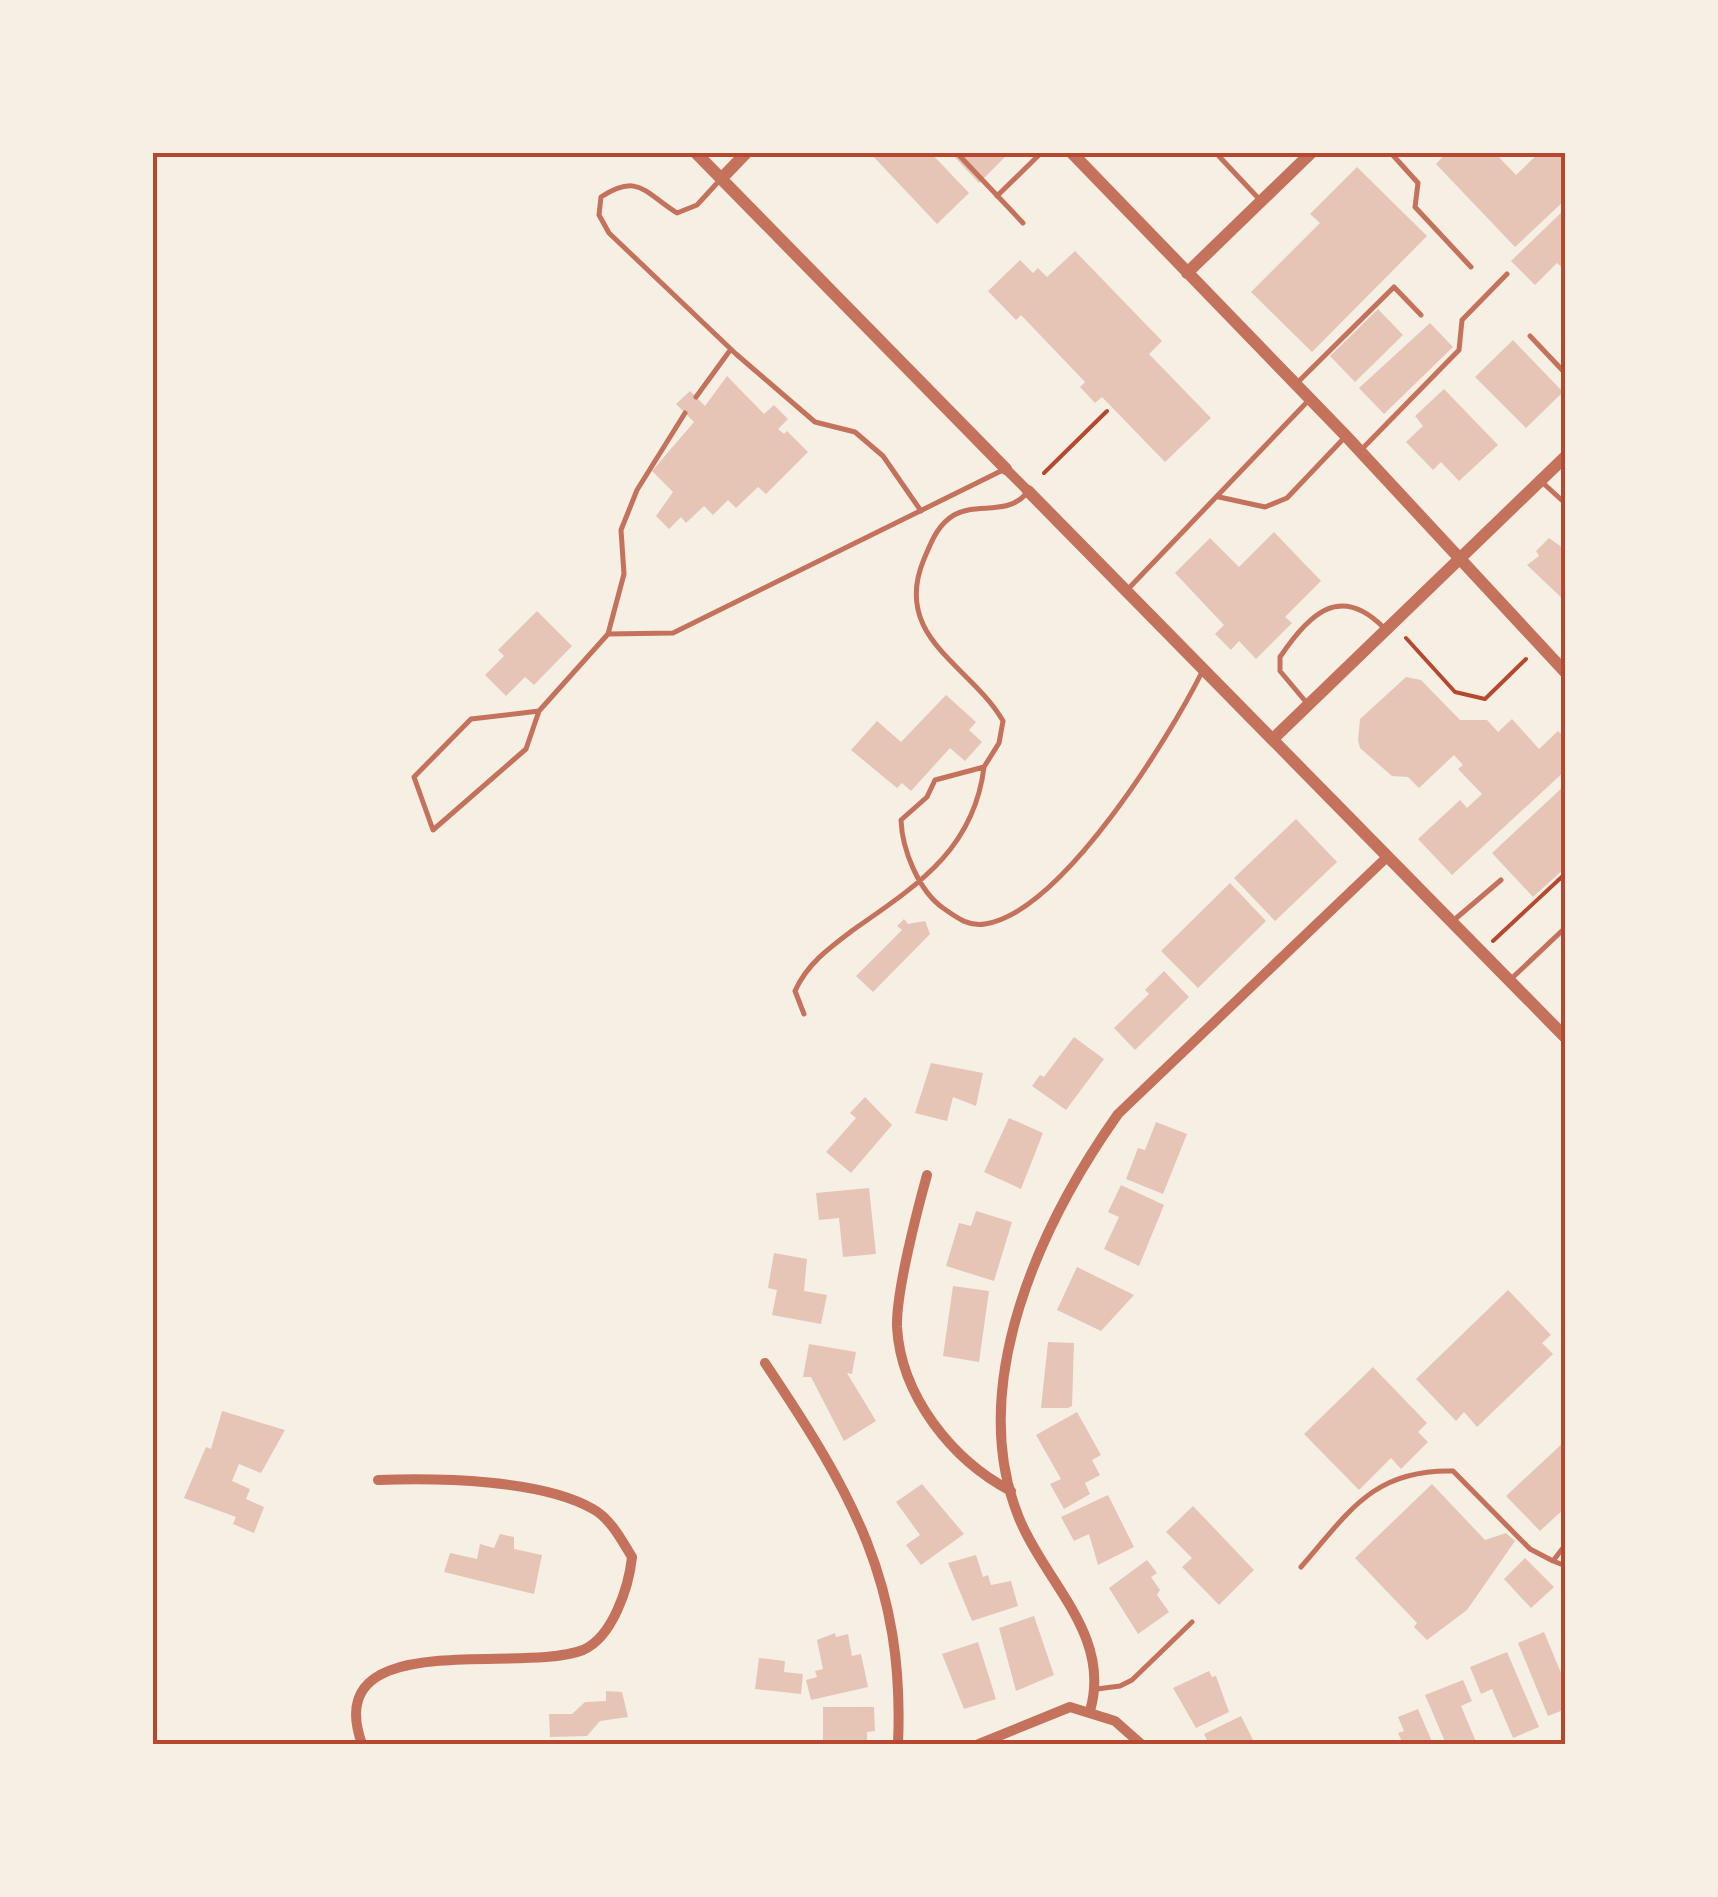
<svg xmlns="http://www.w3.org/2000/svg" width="1718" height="1897" viewBox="0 0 1718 1897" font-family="Roboto,sans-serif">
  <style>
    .building { fill: #e6c5b7 }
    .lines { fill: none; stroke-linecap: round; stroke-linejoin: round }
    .path { stroke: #b5482f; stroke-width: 4 }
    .service { stroke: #c5725c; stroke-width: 5 }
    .minor { stroke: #c5725c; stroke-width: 10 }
    .tertiary { stroke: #c5725c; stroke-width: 12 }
    .neatline { fill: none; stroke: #b5482f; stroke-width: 4 }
  </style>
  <rect width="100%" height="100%" fill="#f6efe4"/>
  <path class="building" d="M 869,152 L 930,152 L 969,193 L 937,224 Z
    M 950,152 L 1010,152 L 979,183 Z
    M 1447,152 L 1494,152 L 1516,175 L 1540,152 L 1566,152 L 1566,199 L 1515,247 L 1436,164 Z
    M 1357,167 L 1427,236 L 1312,352 L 1251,292 L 1320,223 L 1310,214 Z
    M 1566,208 L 1566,271 L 1557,263 L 1535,285 L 1511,261 Z
    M 1075,251 L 1162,341 L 1149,354 L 1211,418 L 1165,462 L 1102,397 L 1095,403 L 1080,387 L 1085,382 L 1021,315 L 1016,320 L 988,291 L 1020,260 L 1033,273 L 1038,268 L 1047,277 Z
    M 1378,309 L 1403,335 L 1355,382 L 1330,356 Z
    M 1430,323 L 1453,347 L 1384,414 L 1359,388 Z
    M 1513,340 L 1563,392 L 1526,428 L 1475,377 Z
    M 727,376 L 764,414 L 774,405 L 788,419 L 778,429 L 784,434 L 787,431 L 808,452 L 766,494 L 758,487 L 736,508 L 728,500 L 713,515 L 704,506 L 686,523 L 681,517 L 669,529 L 656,516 L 673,492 L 652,471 L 694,422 L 676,404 L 690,391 L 705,406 Z
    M 1444,389 L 1498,445 L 1459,481 L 1441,462 L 1433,470 L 1406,442 L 1423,426 L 1415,416 Z
    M 1274,532 L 1321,581 L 1285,617 L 1292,623 L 1256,659 L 1239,641 L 1231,650 L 1215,634 L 1224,625 L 1175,573 L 1210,538 L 1239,567 Z
    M 1549,538 L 1566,550 L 1566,602 L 1527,565 L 1539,556 L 1536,551 Z
    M 537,611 L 572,646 L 534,685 L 525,677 L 506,696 L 485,675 L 504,656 L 498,650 Z
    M 1406,677 L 1421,680 L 1460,720 L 1487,720 L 1498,732 L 1512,719 L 1539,749 L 1558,731 L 1566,739 L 1566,770 L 1452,875 L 1418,839 L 1460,800 L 1467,808 L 1482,794 L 1458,769 L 1463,765 L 1454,755 L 1419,788 L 1408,777 L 1392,776 L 1360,748 L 1358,740 L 1360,719 Z
    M 946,695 L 976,722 L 969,730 L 982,742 L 965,761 L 950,748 L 911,791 L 902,783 L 897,788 L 851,750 L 877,721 L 901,742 Z
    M 1566,784 L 1566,867 L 1533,897 L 1492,853 Z
    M 1296,819 L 1337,862 L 1275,921 L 1234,878 Z
    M 1230,883 L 1266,921 L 1198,988 L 1161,951 Z
    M 904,919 L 908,924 L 925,921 L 930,934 L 873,992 L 856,976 L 902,930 L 897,926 Z
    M 1164,971 L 1189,997 L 1135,1050 L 1114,1028 L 1149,994 L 1145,990 Z
    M 1074,1037 L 1104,1059 L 1066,1110 L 1032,1086 L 1040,1075 L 1044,1077 Z
    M 931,1063 L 983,1073 L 976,1106 L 953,1097 L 947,1121 L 915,1113 Z
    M 865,1097 L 892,1125 L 851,1173 L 826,1152 L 856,1118 L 850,1113 Z
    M 1009,1118 L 1043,1133 L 1021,1189 L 984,1172 Z
    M 1156,1122 L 1187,1134 L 1163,1194 L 1126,1179 L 1138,1148 L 1145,1150 Z
    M 1121,1185 L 1164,1205 L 1139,1266 L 1104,1249 L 1119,1217 L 1108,1212 Z
    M 869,1188 L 876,1254 L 843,1257 L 839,1218 L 819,1220 L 816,1193 Z
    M 976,1211 L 1012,1222 L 994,1281 L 946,1266 L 959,1223 L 971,1226 Z
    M 774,1253 L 807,1259 L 804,1291 L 827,1295 L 821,1324 L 772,1315 L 777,1290 L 768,1288 Z
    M 1077,1267 L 1134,1295 L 1101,1331 L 1057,1310 Z
    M 953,1286 L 989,1291 L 979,1362 L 943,1356 Z
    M 1508,1290 L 1551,1335 L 1542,1343 L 1553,1354 L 1477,1427 L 1464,1412 L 1456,1421 L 1416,1379 Z
    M 1048,1342 L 1074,1343 L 1072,1406 L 1068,1408 L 1041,1408 Z
    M 809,1344 L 856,1352 L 852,1374 L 847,1373 L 876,1421 L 844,1441 L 811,1377 L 803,1377 Z
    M 1373,1367 L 1427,1423 L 1418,1432 L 1428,1442 L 1401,1469 L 1391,1458 L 1359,1490 L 1304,1434 Z
    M 222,1411 L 285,1430 L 261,1473 L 239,1464 L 232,1481 L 250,1489 L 246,1499 L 264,1507 L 254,1533 L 233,1524 L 236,1517 L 184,1498 L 206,1447 L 211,1449 Z
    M 1077,1412 L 1101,1455 L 1092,1460 L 1100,1475 L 1085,1483 L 1090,1494 L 1064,1509 L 1050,1484 L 1061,1479 L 1036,1435 Z
    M 1566,1440 L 1566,1507 L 1540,1531 L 1506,1496 Z
    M 922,1484 L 964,1534 L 921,1565 L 906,1545 L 920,1535 L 896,1502 Z
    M 1432,1484 L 1485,1540 L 1506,1533 L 1515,1541 L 1467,1610 L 1427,1640 L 1414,1627 L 1417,1623 L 1355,1558 Z
    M 1108,1495 L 1134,1547 L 1098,1565 L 1089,1534 L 1074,1541 L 1061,1517 Z
    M 1193,1506 L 1254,1570 L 1219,1605 L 1182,1567 L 1192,1558 L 1166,1532 Z
    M 500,1534 L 514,1537 L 514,1549 L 542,1555 L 534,1594 L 444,1572 L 450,1553 L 477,1559 L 480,1544 L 494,1548 Z
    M 976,1555 L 983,1577 L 988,1575 L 991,1585 L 1011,1581 L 1018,1606 L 972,1621 L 948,1563 Z
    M 1525,1558 L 1554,1587 L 1531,1608 L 1504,1579 Z
    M 1147,1560 L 1157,1573 L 1151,1577 L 1160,1590 L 1157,1595 L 1169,1612 L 1138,1634 L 1109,1588 Z
    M 1034,1616 L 1054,1675 L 1016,1691 L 999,1628 Z
    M 1544,1632 L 1566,1685 L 1566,1709 L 1548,1716 L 1518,1643 Z
    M 835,1633 L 836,1637 L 848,1634 L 852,1656 L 861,1654 L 868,1687 L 811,1700 L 806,1680 L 817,1677 L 815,1671 L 823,1669 L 817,1640 Z
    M 978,1642 L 996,1699 L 964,1709 L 942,1654 Z
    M 1507,1652 L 1539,1727 L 1513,1738 L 1492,1689 L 1481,1694 L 1470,1667 Z
    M 759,1658 L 785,1661 L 784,1672 L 803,1674 L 801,1694 L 755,1689 Z
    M 1209,1671 L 1212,1677 L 1216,1676 L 1229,1712 L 1196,1728 L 1173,1688 Z
    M 1463,1680 L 1472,1701 L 1461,1706 L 1477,1744 L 1446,1744 L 1425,1695 Z
    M 606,1691 L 622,1692 L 628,1717 L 600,1721 L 587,1736 L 550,1737 L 549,1714 L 572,1714 L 585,1702 L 606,1701 Z
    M 823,1707 L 874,1707 L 875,1731 L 867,1732 L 867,1744 L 823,1744 Z
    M 1418,1709 L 1433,1744 L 1403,1744 L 1398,1733 L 1404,1731 L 1398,1717 Z
    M 1241,1716 L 1255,1744 L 1209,1744 L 1204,1734 Z"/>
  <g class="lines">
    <path class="path" d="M 1044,473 L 1107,411
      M 1406,638 L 1455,692 L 1485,699 L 1526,659
      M 1493,941 L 1566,873"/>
    <path class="service" d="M 956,152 L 1023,223
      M 1215,152 L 1260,200
      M 1390,152 L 1418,183 L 1415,207 L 1471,267
      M 1503,154 L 1505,152
      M 719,181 L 697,205 L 677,213 C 644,192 638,173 601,197 L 599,215 L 609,233 L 736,354 L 815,422 L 855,432 L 883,456 L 921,511
      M 997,196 L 1042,152
      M 1530,336 L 1566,374
      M 1298,382 L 1394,287 L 1421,315
      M 696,397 L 731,349
      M 1362,449 L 1459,350 L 1462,320 L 1507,274
      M 1543,483 L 1566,504
      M 1026,494 C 1006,516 977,502 954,515 C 937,525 931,543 924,559 C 891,638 971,665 1003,721 L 999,743 L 984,767 L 935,780 L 927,797 L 901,820 C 902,850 919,891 943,908 C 956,917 968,927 985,924 C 1062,912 1169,738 1202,672
      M 1219,497 L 1265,507 L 1287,498 L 1346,436
      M 1129,588 L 1308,401
      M 608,634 L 624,574 L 621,530 L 637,490 L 685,413
      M 1306,702 L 1280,671 L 1280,657 C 1309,614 1340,583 1384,628
      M 539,711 L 471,719 L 414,777 L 433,830 L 526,749 L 539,711 L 608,634 L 673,633 L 1003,470
      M 1454,920 L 1501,880
      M 1511,979 L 1566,927
      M 804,1014 L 795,991 C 807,964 829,948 853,930 C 916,886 974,850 984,767
      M 1566,1544 L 1553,1561 L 1566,1566
      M 1301,1567 C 1349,1512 1373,1469 1453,1471 L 1530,1549 L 1553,1561
      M 1097,1689 L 1120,1686 L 1132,1680 L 1192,1622"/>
    <path class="minor" d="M 1006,469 L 1028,491
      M 927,1175 C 917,1211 896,1292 897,1327 C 901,1396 952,1460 1011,1491
      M 765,1363 C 852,1493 905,1583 898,1744
      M 1090,1711 C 1112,1635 1046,1584 1019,1518 C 965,1385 1041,1223 1118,1114 L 1387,857
      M 362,1744 C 319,1624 521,1675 583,1650 C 613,1637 629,1586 632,1557 C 622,1541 611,1519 593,1509 C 541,1479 438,1478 378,1480
      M 979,1744 L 1070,1707 L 1115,1721 L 1141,1744"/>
    <path class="tertiary" d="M 695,152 L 1006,469
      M 1071,152 L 1346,436 L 1566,673
      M 721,179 L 747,152
      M 1187,273 L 1312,152
      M 1028,491 L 1566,1038
      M 1273,739 L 1566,456"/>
  </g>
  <rect width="1718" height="1897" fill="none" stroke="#f6efe4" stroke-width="310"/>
  <rect x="155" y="155" width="1408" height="1587" class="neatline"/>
</svg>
